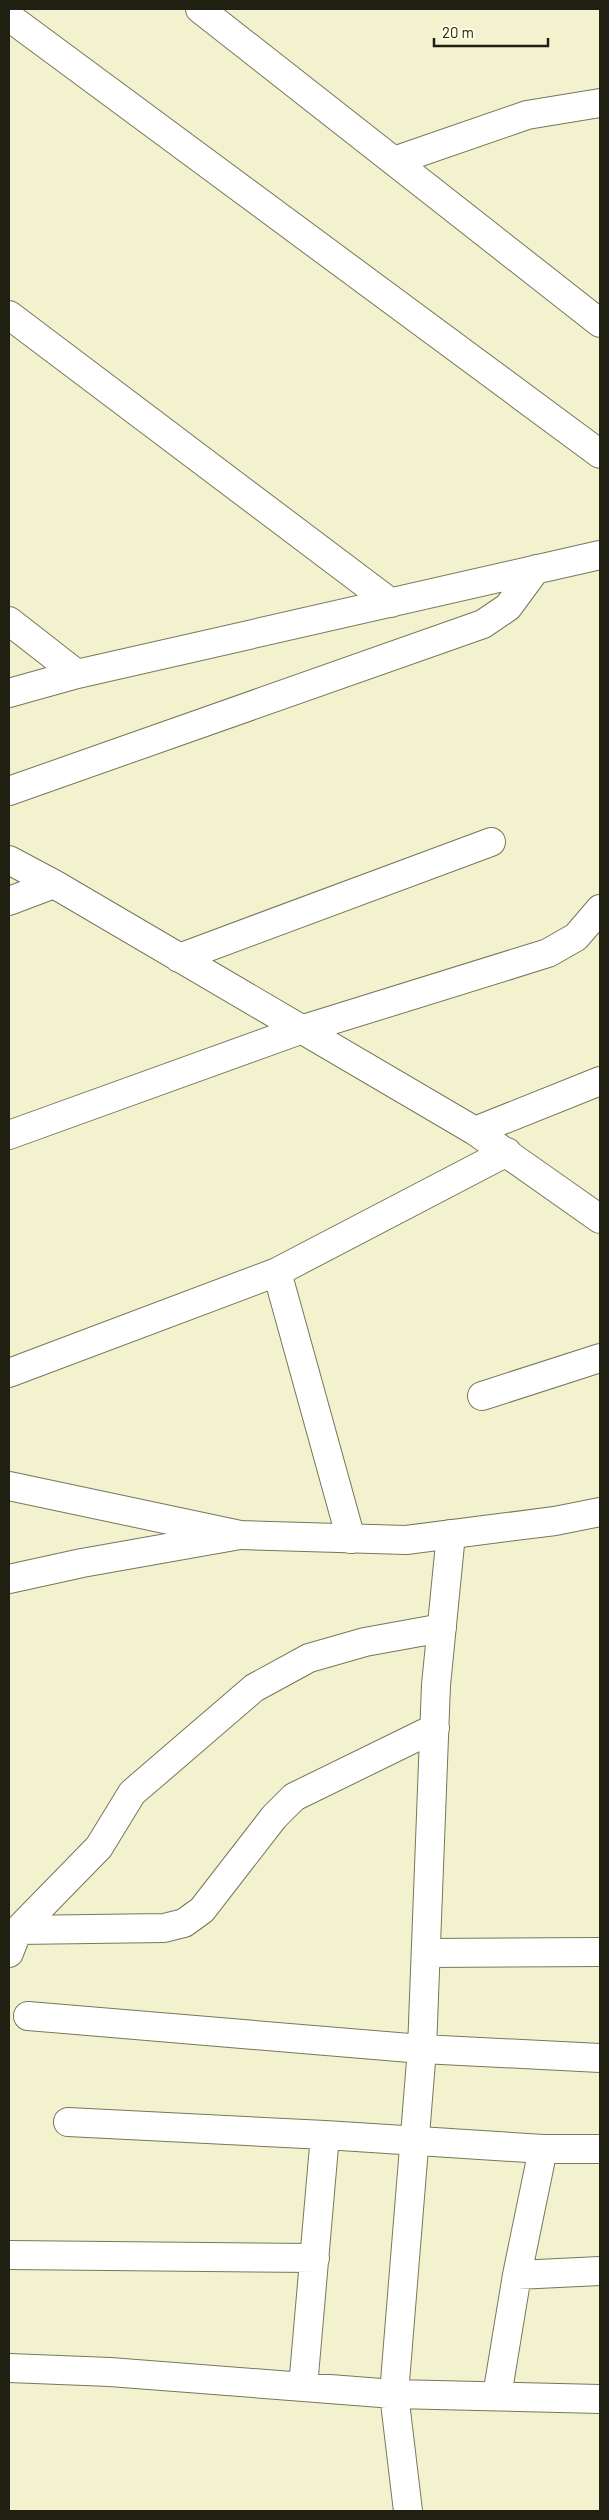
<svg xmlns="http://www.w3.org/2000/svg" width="609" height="2520" viewBox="0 0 609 2520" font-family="Barlow,sans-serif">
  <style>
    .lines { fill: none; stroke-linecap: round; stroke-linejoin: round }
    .minor-casing { stroke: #787758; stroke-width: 30 }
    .tertiary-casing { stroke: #787758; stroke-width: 30 }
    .minor { stroke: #fff; stroke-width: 28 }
    .tertiary { stroke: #fff; stroke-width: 28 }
  </style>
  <rect width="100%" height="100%" fill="#f2f2cf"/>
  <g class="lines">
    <g class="minor-casing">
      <path id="minor" d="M 200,9 L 600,323
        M 9,17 L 600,454
        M 394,161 L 527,115 L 600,103
        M 9,315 L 391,603
        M 9,621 L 77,674
        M 9,693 L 77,674 L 600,555
        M 9,791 L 483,624 L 508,607 L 536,569
        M 9,860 L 54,884 L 475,1131 L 600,1219
        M 9,901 L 54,884
        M 179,958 L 491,842
        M 475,1131 L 600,1081
        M 9,1135 L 300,1030 L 548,953 L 576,937 L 600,909
        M 277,1272 L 351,1539
        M 9,1373 L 277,1272 L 507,1152
        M 482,1396 L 600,1358
        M 9,1579 L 82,1563 L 240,1535
        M 18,1930 L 164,1928 L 184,1923 L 202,1910 L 274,1817 L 294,1797 L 435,1728
        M 9,1953 L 18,1930 L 99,1847 L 132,1793 L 254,1688 L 309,1658 L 365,1642 L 442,1628
        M 426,1953 L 600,1952
        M 28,2016 L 422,2049 L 600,2058
        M 68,2122 L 325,2135 L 543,2149 L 600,2149
        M 9,2255 L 315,2258
        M 517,2275 L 600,2271
        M 9,2368 L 110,2372 L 394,2394 L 600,2399
        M 303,2387 L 325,2135
        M 497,2396 L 517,2275 L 543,2149
        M 408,2511 L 394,2394 L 422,2049 L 436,1685 L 451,1534"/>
    </g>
    <g class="tertiary-casing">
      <path id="tertiary" d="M 9,1486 L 240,1535 L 406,1540 L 555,1521 L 600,1512"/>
    </g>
    <use href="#minor" class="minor"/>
    <use href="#tertiary" class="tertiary"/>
  </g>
  <rect width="609" height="2520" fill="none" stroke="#1f1f12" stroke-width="20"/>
  <path d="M434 38v8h114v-8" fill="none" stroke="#1f1f12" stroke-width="2.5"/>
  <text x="442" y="38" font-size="15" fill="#1f1f12" stroke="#ffffe3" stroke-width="4" paint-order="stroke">20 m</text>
</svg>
